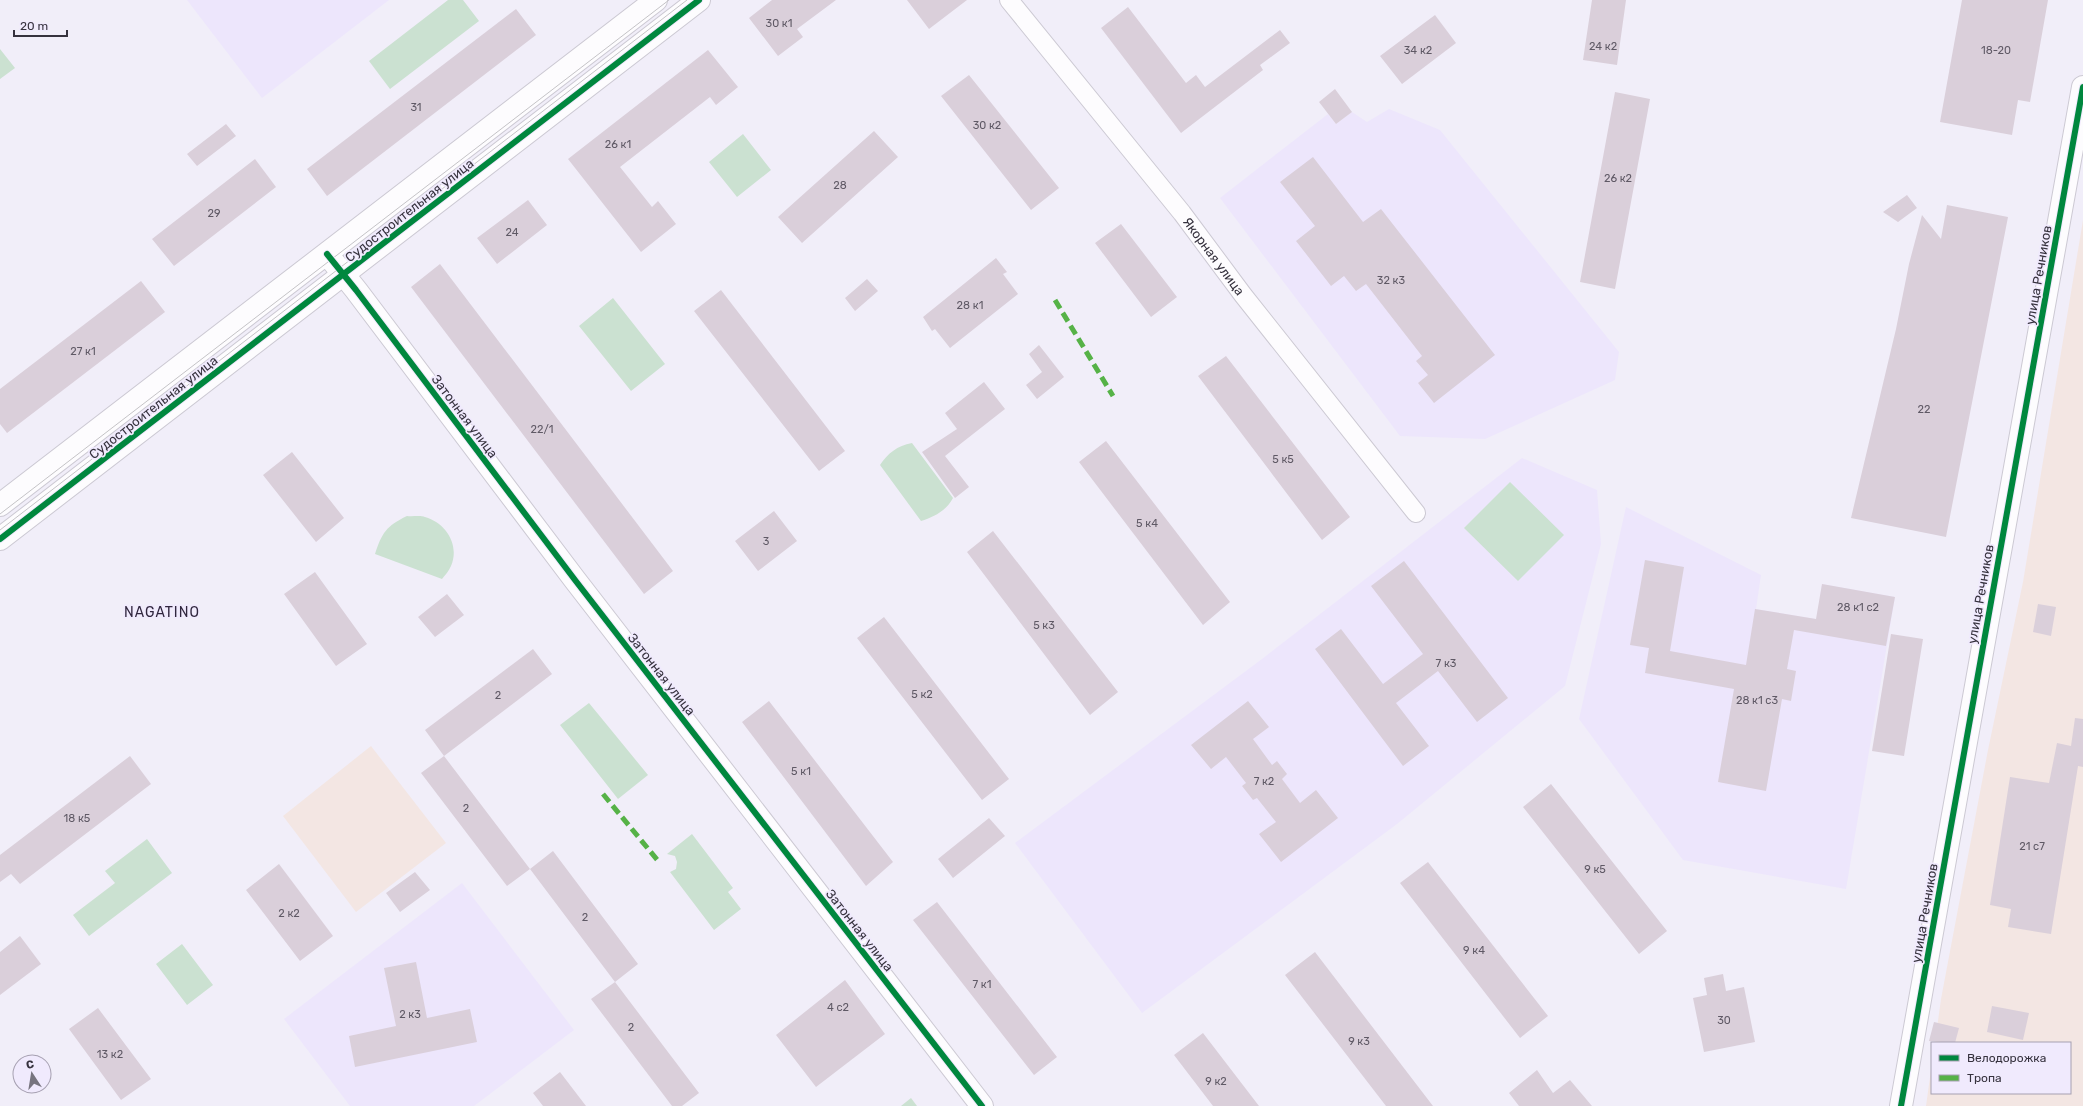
<svg xmlns="http://www.w3.org/2000/svg" width="2083" height="1106" viewBox="0 0 2083 1106" font-family="Rubik,sans-serif">
  <style>
    .built { fill: #ede6fc }
    .industrial { fill: #f3e6e3 }
    .green { fill: #cbe1d1 }
    .building { fill: #dacfda }
    .lines { fill: none; stroke-linecap: round; stroke-linejoin: round }
    .street-casing { stroke: #ccc9d3; stroke-width: 20 }
    .secondary-casing { stroke: #ccc9d3; stroke-width: 24 }
    .street { stroke: #fdfcfe; stroke-width: 18 }
    .secondary { stroke: #fdfcfe; stroke-width: 22 }
    .tram { stroke: #c4c3c6; stroke-width: 1 }
    .quiet { stroke: #56b247; stroke-width: 5; stroke-dasharray: 10 5; stroke-linecap: butt }
    .cycleway-casing { stroke: #f0eafd; stroke-width: 8 }
    .cycleway { stroke: #00873e; stroke-width: 6 }
    .labels { text-anchor: middle; stroke-width: 3.5; stroke-linejoin: round; paint-order: stroke }
    .number-label { font-size: 11px; fill: #5f5965 }
    .street-label { font-size: 13px; fill: #36323e; stroke: #f0eafd }
    .neighbourhood-label { font-size: 14px; letter-spacing: 1px; fill: #30263e; stroke: #f0eafd }
  </style>
  <rect width="100%" height="100%" fill="#f1eef9"/>
  <path class="built" d="M 187,0 L 389,0 L 262,98 Z
    M 1389,109 L 1440,130 L 1619,352 L 1615,380 L 1485,439 L 1400,436 L 1220,198 L 1328,114 L 1336,124 L 1352,112 L 1367,122 Z
    M 1522,458 L 1597,490 L 1601,544 L 1565,686 L 1397,824 L 1142,1013 L 1015,843 L 1262,659 Z
    M 1626,507 L 1761,575 L 1756,609 L 1821,620 L 1825,598 L 1820,597 L 1822,584 L 1895,597 L 1846,889 L 1683,860 L 1579,719 Z
    M 462,883 L 574,1030 L 474,1106 L 350,1106 L 284,1019 Z"/>
  <path class="industrial" d="M 2083,220 L 2083,1106 L 1926,1106 L 1932,1063 L 1932,1093 L 2070,1093 L 2070,1043 L 1935,1043 L 1941,999 L 1988,750 L 2023,582 Z
    M 371,746 L 446,843 L 356,912 L 283,816 Z"/>
  <path class="green" d="M 448,0 L 463,0 L 479,21 L 390,89 L 369,61 Z
    M 0,49 L 15,68 L 0,79 Z
    M 743,134 L 771,170 L 737,197 L 709,162 Z
    M 613,298 L 665,364 L 631,391 L 579,326 Z
    M 912,443 L 953,498 C 946,511 934,517 921,521 L 880,465 C 888,453 897,446 912,443 Z
    M 1510,482 L 1564,535 L 1518,581 L 1464,528 Z
    M 407,516 C 412,517 420,515 425,517 C 446,523 460,545 451,566 C 449,571 445,575 442,579 L 375,554 C 382,533 386,526 407,516 Z
    M 589,703 L 648,775 L 618,799 L 560,725 Z
    M 692,834 L 733,888 L 728,892 L 741,909 L 714,930 L 670,872 L 676,869 L 677,862 L 675,856 L 667,854 Z
    M 147,839 L 172,873 L 89,936 L 73,915 L 115,883 L 105,871 Z
    M 182,944 L 213,985 L 187,1005 L 156,964 Z
    M 911,1098 L 917,1106 L 901,1106 Z"/>
  <path class="building" d="M 772,0 L 836,0 L 797,29 L 803,37 L 778,56 L 749,18 Z
    M 907,0 L 967,0 L 929,29 Z
    M 1592,0 L 1626,0 L 1617,65 L 1583,60 Z
    M 1962,0 L 2048,0 L 2030,102 L 2018,100 L 2012,135 L 1940,122 Z
    M 1128,7 L 1186,83 L 1196,75 L 1205,87 L 1280,30 L 1290,43 L 1260,65 L 1263,70 L 1181,133 L 1101,28 Z
    M 516,9 L 536,35 L 327,196 L 307,169 Z
    M 1435,15 L 1456,43 L 1402,84 L 1380,56 Z
    M 708,50 L 738,87 L 716,105 L 710,97 L 620,167 L 652,207 L 658,201 L 676,224 L 641,252 L 568,159 Z
    M 969,75 L 1059,188 L 1031,210 L 941,96 Z
    M 1335,89 L 1352,112 L 1336,124 L 1319,102 Z
    M 1615,92 L 1650,99 L 1615,289 L 1580,282 Z
    M 226,124 L 236,136 L 197,166 L 187,154 Z
    M 874,131 L 898,157 L 802,243 L 778,217 Z
    M 1313,157 L 1363,222 L 1381,209 L 1495,355 L 1434,403 L 1418,383 L 1428,375 L 1416,361 L 1422,356 L 1366,284 L 1356,291 L 1344,276 L 1331,286 L 1296,241 L 1315,226 L 1280,182 Z
    M 255,159 L 276,187 L 174,266 L 152,239 Z
    M 1907,195 L 1917,208 L 1898,222 L 1883,212 Z
    M 528,200 L 547,225 L 497,264 L 477,238 Z
    M 1947,205 L 2008,217 L 1946,537 L 1851,518 L 1896,329 L 1909,264 L 1922,215 L 1941,239 Z
    M 1121,224 L 1177,297 L 1151,317 L 1095,243 Z
    M 996,258 L 1007,272 L 1003,274 L 1018,294 L 950,348 L 935,329 L 932,331 L 923,317 Z
    M 440,264 L 673,571 L 644,594 L 411,287 Z
    M 867,279 L 878,291 L 855,311 L 845,298 Z
    M 141,281 L 165,312 L 7,433 L 0,424 L 0,389 Z
    M 721,290 L 845,451 L 819,471 L 694,311 Z
    M 1039,345 L 1064,377 L 1037,399 L 1026,385 L 1042,372 L 1029,354 Z
    M 1226,356 L 1350,517 L 1322,540 L 1198,376 Z
    M 984,382 L 1005,409 L 945,456 L 969,487 L 955,498 L 922,452 L 957,429 L 945,413 Z
    M 1106,441 L 1230,602 L 1203,625 L 1079,462 Z
    M 292,452 L 344,518 L 316,542 L 263,475 Z
    M 774,511 L 797,541 L 758,571 L 735,541 Z
    M 993,531 L 1118,692 L 1090,715 L 967,552 Z
    M 1645,560 L 1684,567 L 1670,651 L 1746,665 L 1755,609 L 1816,619 L 1822,584 L 1895,597 L 1886,646 L 1794,630 L 1787,669 L 1796,671 L 1791,701 L 1782,699 L 1766,791 L 1718,782 L 1734,689 L 1645,673 L 1649,648 L 1630,645 Z
    M 1404,561 L 1508,698 L 1477,722 L 1438,671 L 1396,703 L 1429,746 L 1403,766 L 1315,649 L 1341,629 L 1383,684 L 1423,654 L 1371,586 Z
    M 315,572 L 367,644 L 336,666 L 284,594 Z
    M 447,594 L 464,615 L 435,637 L 418,617 Z
    M 2038,604 L 2056,607 L 2051,636 L 2033,632 Z
    M 884,617 L 1009,779 L 982,800 L 857,638 Z
    M 1891,634 L 1923,639 L 1904,756 L 1872,751 Z
    M 533,649 L 552,674 L 444,756 L 425,730 Z
    M 769,701 L 893,862 L 866,886 L 742,722 Z
    M 1248,701 L 1269,727 L 1253,739 L 1272,765 L 1277,761 L 1287,774 L 1282,779 L 1300,803 L 1316,790 L 1338,818 L 1281,862 L 1259,834 L 1276,822 L 1257,798 L 1253,800 L 1242,786 L 1246,783 L 1226,757 L 1211,769 L 1191,745 Z
    M 2075,718 L 2083,719 L 2083,767 L 2078,766 L 2051,934 L 2008,927 L 2011,909 L 1990,905 L 2010,777 L 2049,783 L 2057,743 L 2071,746 Z
    M 130,756 L 151,784 L 20,884 L 11,874 L 0,882 L 0,855 Z
    M 444,756 L 530,869 L 507,886 L 421,773 Z
    M 1551,784 L 1667,931 L 1639,954 L 1523,807 Z
    M 989,818 L 1005,836 L 953,878 L 938,859 Z
    M 553,851 L 638,964 L 615,982 L 530,869 Z
    M 1428,862 L 1548,1016 L 1520,1038 L 1400,883 Z
    M 279,864 L 333,936 L 300,961 L 246,890 Z
    M 415,872 L 430,890 L 400,912 L 386,893 Z
    M 937,902 L 1057,1057 L 1034,1075 L 913,920 Z
    M 20,936 L 41,964 L 0,995 L 0,952 Z
    M 1315,952 L 1433,1106 L 1386,1106 L 1285,975 Z
    M 416,962 L 427,1018 L 470,1009 L 477,1042 L 355,1067 L 349,1036 L 396,1026 L 384,968 Z
    M 1723,974 L 1726,991 L 1744,987 L 1755,1042 L 1704,1052 L 1693,998 L 1707,995 L 1704,978 Z
    M 845,980 L 885,1034 L 816,1087 L 776,1035 Z
    M 615,982 L 699,1093 L 682,1106 L 672,1106 L 591,999 Z
    M 1992,1006 L 2029,1013 L 2023,1040 L 1987,1032 Z
    M 98,1008 L 151,1079 L 121,1100 L 69,1029 Z
    M 1934,1022 L 1959,1028 L 1955,1043 L 1929,1041 Z
    M 1203,1033 L 1259,1106 L 1213,1106 L 1174,1055 Z
    M 1537,1070 L 1553,1093 L 1570,1080 L 1592,1106 L 1519,1106 L 1509,1093 Z
    M 560,1072 L 586,1106 L 543,1106 L 533,1093 Z"/>
  <g class="lines">
    <g class="street-casing">
      <g id="street">
        <path id="s1" d="M 1009,0 L 1182,213 L 1243,295 L 1416,513"/>
      </g>
    </g>
    <g class="secondary-casing">
      <path id="secondary" d="M 327,254 L 356,290 L 575,580 L 982,1106
        M 0,505 L 656,0
        M 0,539 L 699,0
        M 1901,1106 L 2083,87"/>
    </g>
    <use href="#street" class="street"/>
    <use href="#secondary" class="secondary"/>
    <path class="tram" d="M 0,514 L 669,0
      M 0,530 L 687,0"/>
    <path class="quiet" d="M 1055,300 L 1113,396
      M 603,794 L 659,862"/>
    <g class="cycleway-casing">
      <path id="cycleway" d="M 327,254 L 356,290 L 575,580 L 982,1106
        M 0,539 L 699,0
        M 1901,1106 L 2083,87"/>
    </g>
    <use href="#cycleway" class="cycleway"/>
  </g>
  <g class="labels">
    <g class="number-label">
      <text x="779" y="27">30 к1</text>
      <text x="1603" y="50">24 к2</text>
      <text x="1418" y="54">34 к2</text>
      <text x="1996" y="54">18-20</text>
      <text x="416" y="111">31</text>
      <text x="987" y="129">30 к2</text>
      <text x="618" y="148">26 к1</text>
      <text x="1618" y="182">26 к2</text>
      <text x="840" y="189">28</text>
      <text x="214" y="217">29</text>
      <text x="512" y="236">24</text>
      <text x="1391" y="284">32 к3</text>
      <text x="970" y="309">28 к1</text>
      <text x="83" y="355">27 к1</text>
      <text x="1924" y="413">22</text>
      <text x="542" y="433">22/1</text>
      <text x="1283" y="463">5 к5</text>
      <text x="1147" y="527">5 к4</text>
      <text x="766" y="545">3</text>
      <text x="1858" y="611">28 к1 с2</text>
      <text x="1044" y="629">5 к3</text>
      <text x="1446" y="667">7 к3</text>
      <text x="922" y="698">5 к2</text>
      <text x="498" y="699">2</text>
      <text x="1757" y="704">28 к1 с3</text>
      <text x="801" y="775">5 к1</text>
      <text x="1264" y="785">7 к2</text>
      <text x="466" y="812">2</text>
      <text x="77" y="822">18 к5</text>
      <text x="2032" y="850">21 с7</text>
      <text x="1595" y="873">9 к5</text>
      <text x="289" y="917">2 к2</text>
      <text x="585" y="921">2</text>
      <text x="1474" y="954">9 к4</text>
      <text x="982" y="988">7 к1</text>
      <text x="838" y="1011">4 с2</text>
      <text x="410" y="1018">2 к3</text>
      <text x="1724" y="1024">30</text>
      <text x="631" y="1031">2</text>
      <text x="1359" y="1045">9 к3</text>
      <text x="110" y="1058">13 к2</text>
      <text x="1216" y="1085">9 к2</text>
    </g>
    <g class="street-label">
      <text transform="translate(409 210) rotate(-38)" y="5">Судостроительная улица</text>
      <text dy="5" stroke="none"><textPath href="#s1" startOffset="328">Якорная улица</textPath></text>
      <text transform="translate(2038 275) rotate(-80)" y="5">улица Речников</text>
      <text transform="translate(153 407) rotate(-38)" y="5">Судостроительная улица</text>
      <text transform="translate(465 416) rotate(53)" y="5">Затонная улица</text>
      <text transform="translate(1980 594) rotate(-80)" y="5">улица Речников</text>
      <text transform="translate(662 674) rotate(52)" y="5">Затонная улица</text>
      <text transform="translate(1924 913) rotate(-80)" y="5">улица Речников</text>
      <text transform="translate(860 930) rotate(52)" y="5">Затонная улица</text>
    </g>
    <g class="neighbourhood-label">
      <text x="162" y="617">NAGATINO</text>
    </g>
  </g>
  <rect x="1931" y="1042" width="140" height="52" fill="#f0eafd" stroke="#a6a0b1"/>
  <rect x="1939" y="1055" width="20" height="6" fill="#00873e" stroke="#a6a0b1"/>
  <text x="1967" y="1062" font-size="12" fill="#36323e">Велодорожка</text>
  <rect x="1939" y="1075" width="20" height="6" fill="#56b247" stroke="#a6a0b1"/>
  <text x="1967" y="1082" font-size="12" fill="#36323e">Тропа</text>
  <g transform="translate(32 1074) rotate(348)"><circle r="19" fill="#f0eafd" stroke="#a6a0b1"/>
  <path d="M0-3L7 15L0 10L-7 15Z" fill="#77747f"/>
  <text y="-6" font-size="11" font-weight="bold" text-anchor="middle" fill="#36323e">С</text>
  </g>
  <path d="M14 30v6h53v-6" fill="none" stroke="#36323e" stroke-width="2"/>
  <text x="20" y="30" font-size="12" fill="#36323e" stroke="#f0eafd" stroke-width="3" paint-order="stroke">20 m</text>
</svg>
